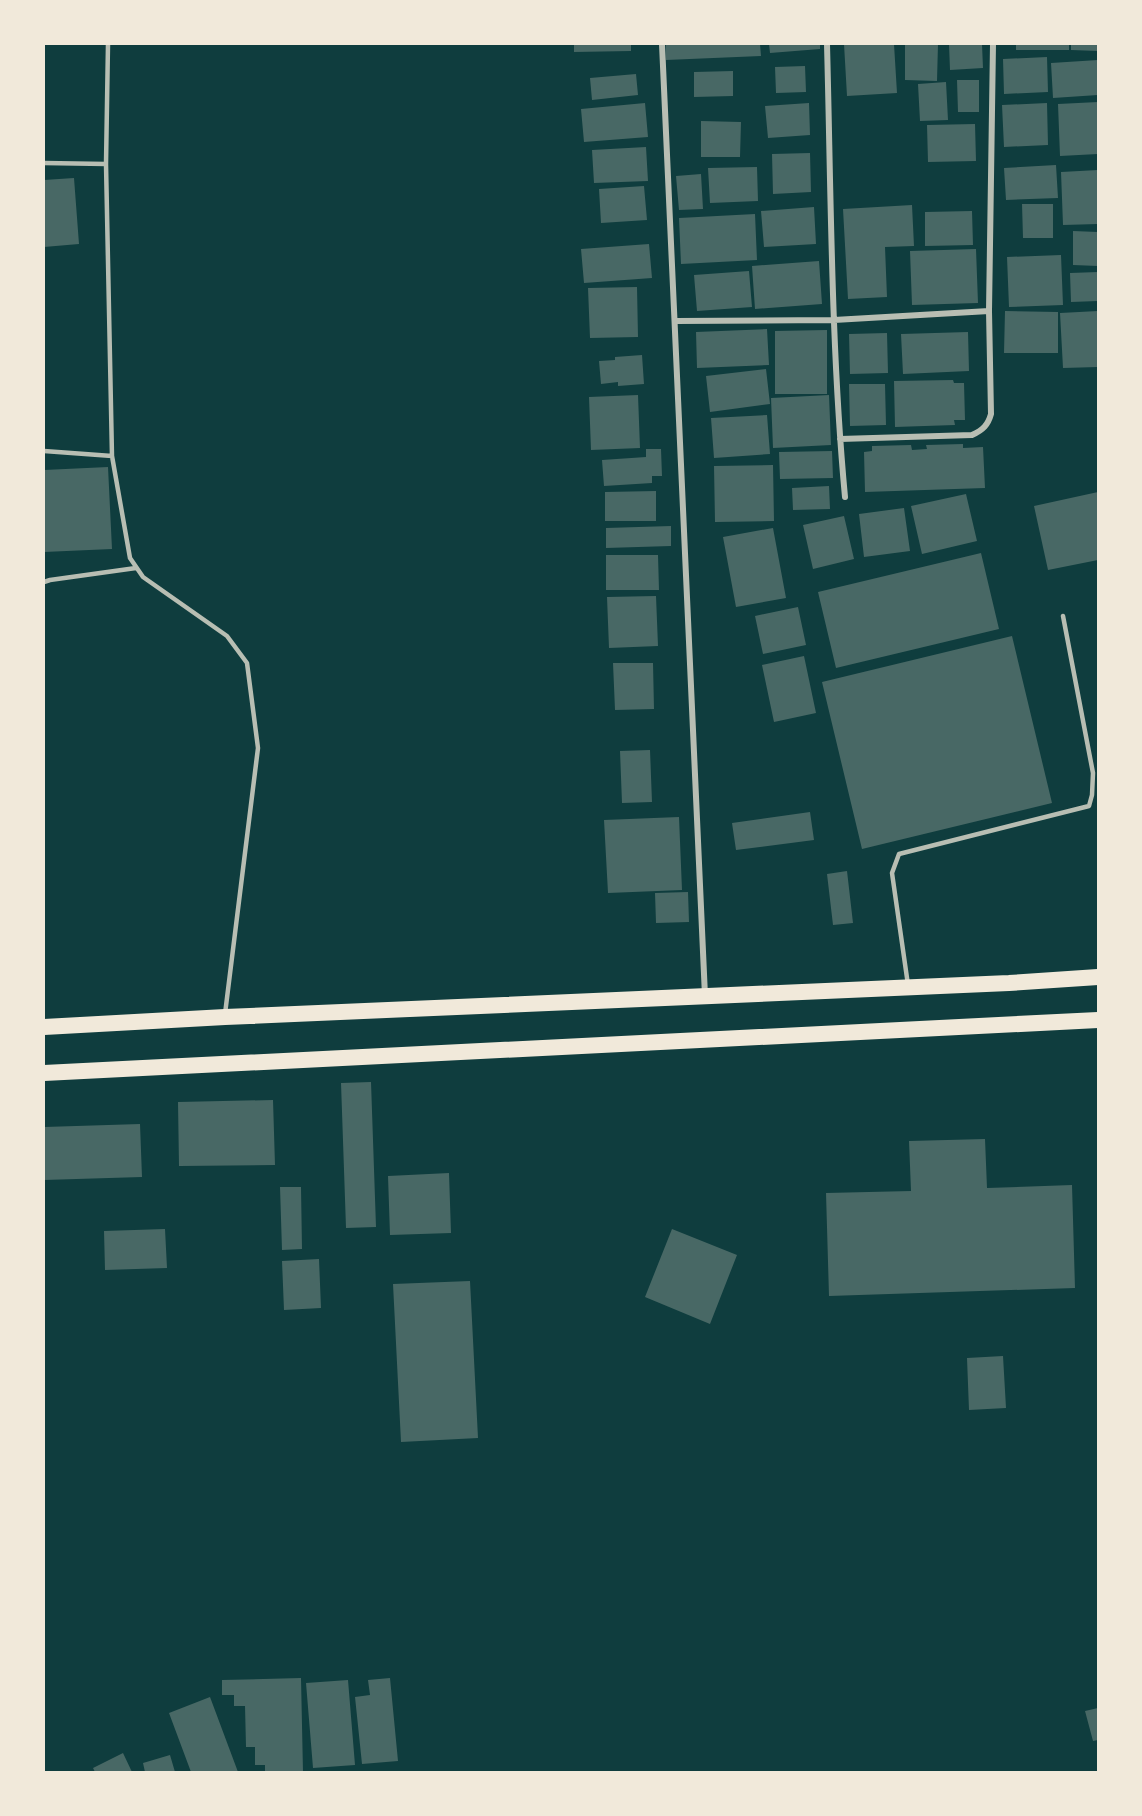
<svg xmlns="http://www.w3.org/2000/svg" width="1142" height="1816" viewBox="0 0 1142 1816" font-family="'Asap Condensed',sans-serif">
  <style>
    .building { fill: #486865 }
    .lines { fill: none; stroke-linecap: round; stroke-linejoin: round }
    .service { stroke: #b8beb3; stroke-width: 4.5 }
    .minor { stroke: #b8beb3; stroke-width: 6 }
    .trunk { stroke: #f1e9da; stroke-width: 16 }
  </style>
  <rect width="100%" height="100%" fill="#0f3d3e"/>
  <path class="building" d="M 574,44 L 631,44 L 631,51 L 574,52 Z
    M 666,44 L 760,44 L 761,56 L 666,60 Z
    M 769,44 L 820,44 L 820,49 L 770,53 Z
    M 844,44 L 894,44 L 897,93 L 847,96 Z
    M 905,44 L 938,44 L 937,81 L 905,80 Z
    M 949,44 L 982,44 L 983,68 L 950,70 Z
    M 1016,44 L 1069,44 L 1069,50 L 1016,50 Z
    M 1071,44 L 1098,44 L 1098,51 L 1071,50 Z
    M 1047,57 L 1048,92 L 1004,94 L 1003,59 Z
    M 1098,60 L 1098,95 L 1053,98 L 1051,63 Z
    M 805,66 L 806,92 L 776,93 L 775,67 Z
    M 733,71 L 733,96 L 694,97 L 694,72 Z
    M 636,74 L 638,95 L 592,100 L 590,78 Z
    M 957,80 L 979,80 L 979,112 L 958,112 Z
    M 946,82 L 948,120 L 920,121 L 918,84 Z
    M 1098,102 L 1098,154 L 1060,156 L 1058,104 Z
    M 645,103 L 648,137 L 584,142 L 581,109 Z
    M 809,103 L 810,135 L 768,138 L 765,106 Z
    M 1047,103 L 1048,145 L 1004,147 L 1002,105 Z
    M 701,121 L 741,122 L 740,157 L 701,157 Z
    M 975,124 L 976,161 L 928,162 L 927,125 Z
    M 646,147 L 648,181 L 594,183 L 592,150 Z
    M 810,153 L 811,192 L 773,194 L 772,154 Z
    M 1056,165 L 1058,198 L 1006,200 L 1004,168 Z
    M 757,167 L 758,201 L 710,203 L 708,168 Z
    M 1098,170 L 1098,224 L 1063,225 L 1061,172 Z
    M 701,174 L 703,209 L 679,210 L 676,176 Z
    M 74,178 L 79,244 L 44,247 L 44,180 Z
    M 644,186 L 647,220 L 601,223 L 599,189 Z
    M 1022,204 L 1053,204 L 1053,238 L 1023,238 Z
    M 912,205 L 914,246 L 885,247 L 887,297 L 848,299 L 843,209 Z
    M 814,207 L 816,244 L 764,247 L 761,211 Z
    M 972,211 L 973,245 L 925,246 L 925,212 Z
    M 755,214 L 757,260 L 681,264 L 679,218 Z
    M 1073,231 L 1098,232 L 1098,266 L 1073,265 Z
    M 649,244 L 652,278 L 584,283 L 581,249 Z
    M 976,249 L 978,303 L 912,305 L 910,251 Z
    M 1061,255 L 1063,305 L 1009,307 L 1007,257 Z
    M 819,261 L 822,304 L 755,309 L 752,266 Z
    M 749,271 L 752,307 L 697,311 L 694,275 Z
    M 1098,272 L 1098,301 L 1071,302 L 1070,273 Z
    M 637,287 L 638,337 L 590,338 L 588,288 Z
    M 1005,311 L 1058,312 L 1058,353 L 1004,353 Z
    M 1098,311 L 1098,367 L 1063,368 L 1060,313 Z
    M 767,329 L 769,365 L 697,368 L 696,332 Z
    M 827,330 L 827,394 L 775,394 L 775,331 Z
    M 968,332 L 969,371 L 903,374 L 901,334 Z
    M 887,333 L 888,373 L 850,374 L 849,334 Z
    M 642,355 L 644,384 L 618,386 L 618,382 L 601,384 L 599,361 L 615,360 L 615,357 Z
    M 766,369 L 770,404 L 710,412 L 706,376 Z
    M 953,380 L 954,383 L 964,383 L 965,420 L 954,420 L 955,425 L 895,427 L 894,381 Z
    M 849,384 L 885,384 L 886,425 L 850,426 Z
    M 638,395 L 640,448 L 591,450 L 589,397 Z
    M 829,395 L 831,445 L 773,448 L 771,398 Z
    M 767,415 L 770,454 L 714,458 L 711,418 Z
    M 963,444 L 963,448 L 983,447 L 985,488 L 865,492 L 864,452 L 872,451 L 872,446 L 911,445 L 912,450 L 927,449 L 926,445 Z
    M 646,449 L 661,449 L 662,476 L 652,476 L 652,483 L 604,486 L 602,460 L 646,457 Z
    M 832,451 L 833,478 L 780,479 L 779,452 Z
    M 773,465 L 774,521 L 715,522 L 714,466 Z
    M 108,467 L 112,549 L 44,552 L 44,470 Z
    M 829,486 L 830,509 L 793,510 L 792,488 Z
    M 656,491 L 656,521 L 605,521 L 605,492 Z
    M 1098,492 L 1098,560 L 1048,570 L 1034,506 Z
    M 966,494 L 977,541 L 922,554 L 911,506 Z
    M 904,508 L 910,551 L 864,557 L 859,514 Z
    M 844,516 L 854,559 L 813,569 L 803,525 Z
    M 671,526 L 671,546 L 606,548 L 606,528 Z
    M 773,528 L 786,598 L 736,607 L 723,537 Z
    M 981,553 L 999,629 L 836,668 L 818,592 Z
    M 606,555 L 658,555 L 659,590 L 606,590 Z
    M 656,596 L 658,646 L 609,648 L 607,597 Z
    M 798,607 L 806,645 L 763,654 L 755,616 Z
    M 1012,636 L 1052,803 L 862,849 L 822,682 Z
    M 804,656 L 816,713 L 774,722 L 762,665 Z
    M 613,663 L 653,663 L 654,709 L 615,710 Z
    M 650,750 L 652,802 L 622,803 L 620,751 Z
    M 810,812 L 814,840 L 736,850 L 732,823 Z
    M 679,817 L 682,890 L 608,893 L 604,820 Z
    M 847,871 L 853,923 L 833,925 L 827,874 Z
    M 688,892 L 689,922 L 656,923 L 655,893 Z
    M 371,1082 L 376,1227 L 346,1228 L 341,1083 Z
    M 273,1100 L 275,1165 L 179,1166 L 178,1102 Z
    M 140,1124 L 142,1177 L 44,1180 L 44,1127 Z
    M 985,1139 L 987,1188 L 1072,1185 L 1075,1288 L 829,1296 L 826,1193 L 911,1191 L 909,1141 Z
    M 449,1173 L 451,1233 L 390,1235 L 388,1176 Z
    M 280,1187 L 301,1187 L 302,1249 L 282,1250 Z
    M 165,1229 L 167,1268 L 105,1270 L 104,1231 Z
    M 672,1229 L 737,1255 L 710,1324 L 645,1297 Z
    M 319,1259 L 321,1308 L 284,1310 L 282,1261 Z
    M 470,1281 L 478,1438 L 401,1442 L 393,1284 Z
    M 1003,1356 L 1006,1408 L 969,1410 L 967,1358 Z
    M 301,1678 L 303,1772 L 265,1772 L 265,1765 L 255,1765 L 255,1747 L 246,1747 L 245,1706 L 234,1706 L 234,1695 L 222,1695 L 222,1680 Z
    M 390,1678 L 398,1761 L 362,1764 L 355,1697 L 370,1695 L 368,1680 Z
    M 348,1680 L 355,1765 L 313,1768 L 306,1683 Z
    M 210,1697 L 238,1772 L 191,1772 L 169,1713 Z
    M 1098,1708 L 1098,1740 L 1093,1741 L 1085,1711 Z
    M 123,1753 L 132,1772 L 95,1772 L 93,1768 Z
    M 170,1755 L 175,1772 L 145,1772 L 143,1763 Z"/>
  <g class="lines">
    <path class="service" d="M 108,44 L 106,164 L 112,456 L 130,558 L 143,577 L 227,636 L 247,663 L 258,748 L 225,1014
      M 44,163 L 106,164
      M 44,451 L 112,456
      M 44,582 L 50,580 L 136,568
      M 908,985 L 892,873 L 899,854 L 1089,806 L 1092,795 L 1093,773 L 1063,616"/>
    <path class="minor" d="M 662,44 L 705,996
      M 827,44 C 831,195 831,347 845,497
      M 676,321 L 834,320 L 989,311
      M 840,439 L 972,435 C 983,430 988,425 991,414 L 989,311 L 993,44"/>
    <path class="trunk" d="M 44,1027 L 225,1017 L 1009,983 L 1098,977
      M 44,1073 L 1098,1020"/>
  </g>
  <rect width="1142" height="1816" fill="none" stroke="#f1e9da" stroke-width="90"/>
</svg>
